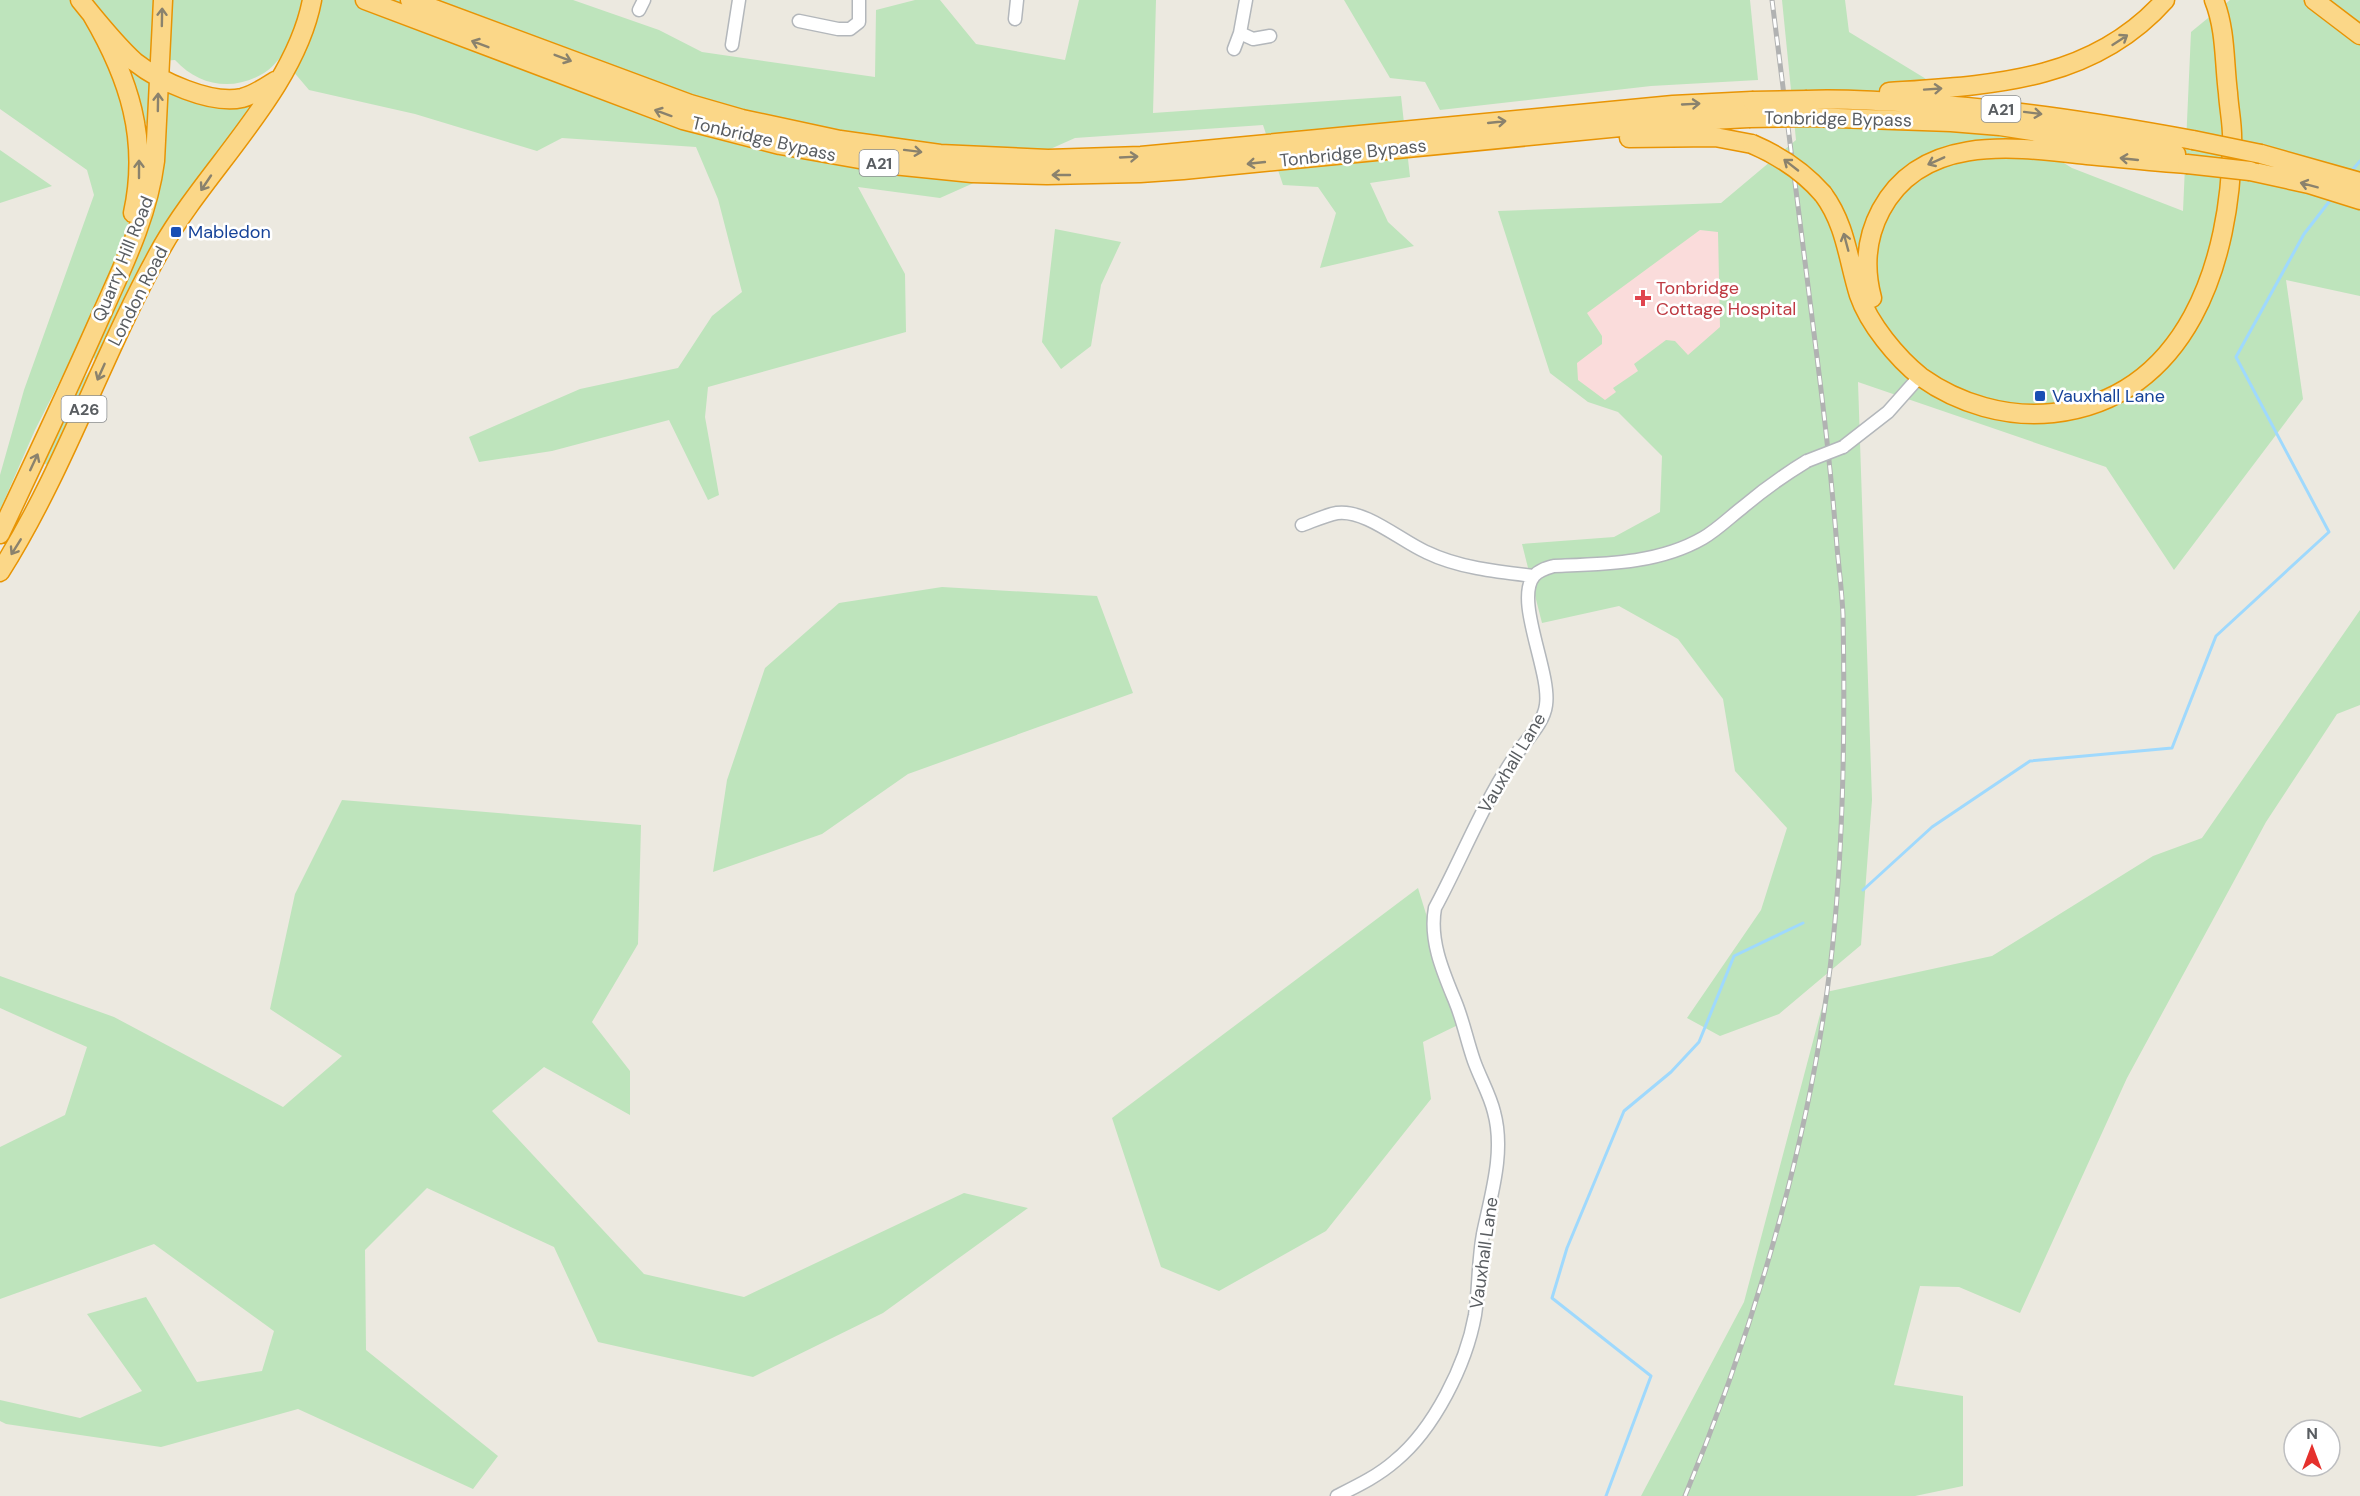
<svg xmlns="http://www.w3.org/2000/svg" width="2360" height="1496" viewBox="0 0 2360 1496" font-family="'DM Sans',sans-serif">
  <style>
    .medical { fill: #fadcdb }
    .green { fill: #bee4bc; fill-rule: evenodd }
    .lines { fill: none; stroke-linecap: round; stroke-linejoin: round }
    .stream { stroke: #9fd9fd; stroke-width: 3 }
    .minor-casing { stroke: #b3b7bb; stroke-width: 15 }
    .highway-casing { stroke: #e89404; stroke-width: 21 }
    .minor { stroke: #fff; stroke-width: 12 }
    .highway { stroke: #fbd788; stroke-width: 18 }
    .rail-casing { stroke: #b1b2b2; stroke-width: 5 }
    .rail { stroke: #fff; stroke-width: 3; stroke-dasharray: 9; stroke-linecap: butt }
    .minor-bridge-casing { stroke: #b3b7bb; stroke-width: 15; stroke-linecap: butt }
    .highway-bridge-casing { stroke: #e89404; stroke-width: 21; stroke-linecap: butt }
    .minor-bridge { stroke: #fff; stroke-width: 12 }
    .highway-bridge { stroke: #fbd788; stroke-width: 18 }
    .oneway { stroke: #8a826d }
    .transit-dot { fill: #1a4fb4; stroke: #fff; stroke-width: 2 }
    .health-dot { fill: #e0444e; stroke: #fff; stroke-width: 2 }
    .labels { text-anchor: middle; stroke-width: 5; stroke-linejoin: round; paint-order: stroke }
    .shield { fill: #fff; stroke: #8b8e90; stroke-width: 1.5 }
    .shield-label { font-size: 16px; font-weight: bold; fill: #595d61 }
    .street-label { font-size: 18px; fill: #595d61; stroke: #fff }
    .transit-label { font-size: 18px; fill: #164399; stroke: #fff; text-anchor: start }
    .health-label { font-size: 18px; fill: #be3a42; stroke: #fff; text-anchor: start }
  </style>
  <rect width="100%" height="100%" fill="#ece9e0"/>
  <path class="medical" d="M 1732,215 L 1743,366 L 1630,417 L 1565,376 L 1531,231 Z"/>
  <path class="green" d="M 0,0 L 573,0 L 659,30 L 702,52 L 875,77 L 876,10 L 915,0 L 940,0 L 976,44 L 1065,60 L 1079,0 L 1156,0 L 1153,113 L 1401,96 L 1410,177 L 1370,183 L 1388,222 L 1414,246 L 1320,268 L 1336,213 L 1318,187 L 1283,185 L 1263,125 L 1075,138 L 940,198 L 858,187 L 905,274 L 906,332 L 708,387 L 705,417 L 719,495 L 708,500 L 669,420 L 552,451 L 479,462 L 469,437 L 580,389 L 678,368 L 712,316 L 742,292 L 718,199 L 696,147 L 562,138 L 537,151 L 415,114 L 309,90 L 281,57 C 276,62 271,69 264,73 C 233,92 199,86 175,60 C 145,62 143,59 123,37 L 133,205 L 122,249 L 96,310 L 35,430 L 0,510 L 0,475 L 24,390 L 94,195 L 87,170 L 0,109 Z
    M 1344,0 L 1750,0 L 1758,80 L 1651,86 L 1440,110 L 1425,82 L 1390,78 Z
    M 1782,0 L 1845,0 L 1849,32 L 2072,168 L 2183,211 L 2191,32 L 2230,0 L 2360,0 L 2360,296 L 2286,280 L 2303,399 L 2174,570 L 2106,467 L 1858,382 L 1872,800 L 1861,945 L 1779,1014 L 1720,1036 L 1687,1018 L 1761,910 L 1787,828 L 1735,771 L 1723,699 L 1678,639 L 1619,606 L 1542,623 L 1522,544 L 1614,537 L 1660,512 L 1662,456 L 1618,412 L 1588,402 L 1550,373 L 1498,211 L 1721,203 L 1796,140 ZM 1700,230 L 1718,232 L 1720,327 L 1688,355 L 1675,341 L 1666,340 L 1634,364 L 1638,371 L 1613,388 L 1616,392 L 1605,400 L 1578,380 L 1577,363 L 1602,344 L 1602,336 L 1587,313 Z
    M 124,60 L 154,77 L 149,124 L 143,123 Z
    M 164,82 L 259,97 L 95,360 L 91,350 L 111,309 Z
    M 0,150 L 52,186 L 0,203 Z
    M 1055,229 L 1121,242 L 1101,285 L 1091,346 L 1061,369 L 1042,342 Z
    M 92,369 L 48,465 L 45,464 L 42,459 C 49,444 83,374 92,369 Z
    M 942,587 L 1097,596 L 1133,693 L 908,774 L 822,834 L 713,872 L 727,780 L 765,668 L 839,603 Z
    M 2360,610 L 2360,705 L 2337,714 L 2266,822 L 2127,1078 L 2020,1313 L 1959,1287 L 1920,1286 L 1894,1385 L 1963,1396 L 1963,1486 L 1915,1496 L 1641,1496 L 1744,1302 L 1826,992 L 1992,956 L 2153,856 L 2202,838 Z
    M 342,800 L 641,825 L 638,944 L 592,1022 L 630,1071 L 630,1115 L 544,1067 L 492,1111 L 644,1274 L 744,1297 L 964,1193 L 1028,1208 L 883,1313 L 753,1377 L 598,1342 L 554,1247 L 427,1188 L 365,1250 L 366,1350 L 498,1456 L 473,1489 L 298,1409 L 161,1447 L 6,1424 L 0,1421 L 0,1400 L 80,1418 L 142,1391 L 87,1314 L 146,1297 L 197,1382 L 262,1371 L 274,1331 L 154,1244 L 0,1299 L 0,1147 L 65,1115 L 87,1047 L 0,1008 L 0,976 L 114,1017 L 283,1107 L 342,1056 L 270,1009 L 295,894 Z
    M 1418,888 L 1460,1024 L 1423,1042 L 1431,1099 L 1326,1231 L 1219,1291 L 1161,1267 L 1112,1118 Z"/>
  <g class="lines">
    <path class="stream" d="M 2350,173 L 2360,161
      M 1863,890 L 1932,827 L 2030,761 L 2172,748 L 2216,636 L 2329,532 L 2236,357 L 2304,234 L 2332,198
      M 1606,1496 L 1651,1376 L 1552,1298 L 1567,1248 L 1624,1111 L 1671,1072 L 1699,1042 L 1734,956 L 1803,923"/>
    <g class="minor-casing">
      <path id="minor" d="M 1246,0 L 1240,33 L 1253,39 L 1270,36
        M 639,10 L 644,0
        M 1015,19 L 1017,0
        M 799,21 L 838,29 L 850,29 L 859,22 L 859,0
        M 732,45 L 739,0
        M 1234,49 L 1240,33
        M 1843,447 L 1888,412 L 1920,376
        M 1302,525 C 1313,521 1326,515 1337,513 C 1365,509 1401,541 1426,552 C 1459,568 1498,572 1534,576
        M 1337,1496 C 1357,1486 1378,1476 1395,1461 C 1434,1429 1466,1365 1475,1315 C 1479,1288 1478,1261 1483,1234 C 1491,1195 1505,1152 1494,1112 C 1490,1095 1480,1078 1474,1061 C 1467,1041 1463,1020 1455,1001 C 1443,972 1429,940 1435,908 C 1463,856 1484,800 1518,752 C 1528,738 1544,722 1546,705 C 1551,672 1514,600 1534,576 C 1539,570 1547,568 1554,566 C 1604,564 1658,564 1703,538 C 1717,530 1730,517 1743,507 C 1763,490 1784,475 1807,461"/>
    </g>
    <g class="highway-casing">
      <path id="highway" d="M 80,0 C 96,20 116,45 135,62 C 159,81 211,105 242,98 C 254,95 264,88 275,81
        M 365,0 L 683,120 L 780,145 L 893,165 L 972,173 L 1047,175 L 1140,173 L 1183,170 L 1672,122 L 1749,118
        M 410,0 L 690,104 L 742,119 L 840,140 L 940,154 L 1048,159 L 1141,156 L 1673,105 L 1752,101
        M 2314,0 L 2360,35
        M 92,15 C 129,78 149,139 133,213
        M 1889,92 C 1991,85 2092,82 2165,0
        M 1807,100 C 1837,98 1868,101 1898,102 C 1998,107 2095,122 2193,140
        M 1809,117 L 1951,122 L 2000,126 L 2176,154
        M 1629,138 L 1715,137 L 1752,144
        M 2261,154 L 2360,182
        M 2250,171 L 2309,184 L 2360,200
        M 1823,194 C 1846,225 1848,260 1859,295 C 1869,324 1897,358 1921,377 C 1959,404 2007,418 2053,413 C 2188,398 2231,260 2232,143 C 2233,126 2229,110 2228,93 C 2224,62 2226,30 2214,0
        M 1872,298 C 1864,268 1866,238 1881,210 C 1922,133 2015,147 2087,155 C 2120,158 2154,162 2187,164
        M 0,534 C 35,460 70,386 103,311 C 125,262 148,215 155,161 L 163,0
        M 0,572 C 65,469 103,352 162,247 C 207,168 295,90 312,0"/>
    </g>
    <use href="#minor" class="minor"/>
    <use href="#highway" class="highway"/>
    <g class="rail-casing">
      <path id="rail" d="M 1685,1496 C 1759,1317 1818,1114 1835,921 C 1844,820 1845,717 1843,615 C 1842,592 1839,569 1837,547 C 1832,483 1825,420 1817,357 C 1802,238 1787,119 1772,0"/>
    </g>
    <use href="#rail" class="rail"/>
    <g class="minor-bridge-casing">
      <path id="minor-bridge" d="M 1807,461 L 1843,447"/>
    </g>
    <g class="highway-bridge-casing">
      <path id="highway-bridge" d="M 1752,101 L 1807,100
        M 1749,118 L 1809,117
        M 2193,140 L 2261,154
        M 1752,144 C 1780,156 1803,171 1823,194
        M 2187,164 L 2250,171"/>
    </g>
    <use href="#minor-bridge" class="minor-bridge"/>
    <use href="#highway-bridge" class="highway-bridge"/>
  </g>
  <defs><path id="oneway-shaft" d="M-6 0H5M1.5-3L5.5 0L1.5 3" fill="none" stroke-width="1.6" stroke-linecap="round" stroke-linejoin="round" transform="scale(1.5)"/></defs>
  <g class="oneway">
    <use href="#oneway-shaft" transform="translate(162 17) rotate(-89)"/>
    <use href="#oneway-shaft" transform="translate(2120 40) rotate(-33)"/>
    <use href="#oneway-shaft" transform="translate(480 44) rotate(-159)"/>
    <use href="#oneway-shaft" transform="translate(563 58) rotate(21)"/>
    <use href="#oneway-shaft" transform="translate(1933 89) rotate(-4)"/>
    <use href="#oneway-shaft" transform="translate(158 102) rotate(-89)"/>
    <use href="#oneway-shaft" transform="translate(1691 104) rotate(-3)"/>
    <use href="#oneway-shaft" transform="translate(663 113) rotate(-160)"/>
    <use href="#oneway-shaft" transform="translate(2033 113) rotate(7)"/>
    <use href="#oneway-shaft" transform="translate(1497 122) rotate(-6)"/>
    <use href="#oneway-shaft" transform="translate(913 151) rotate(7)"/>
    <use href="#oneway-shaft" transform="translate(1129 157) rotate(-3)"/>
    <use href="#oneway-shaft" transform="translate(2129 159) rotate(-174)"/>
    <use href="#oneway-shaft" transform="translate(1936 161) rotate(156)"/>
    <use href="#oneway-shaft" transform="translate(1256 163) rotate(174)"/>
    <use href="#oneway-shaft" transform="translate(1791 165) rotate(-142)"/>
    <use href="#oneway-shaft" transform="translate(139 169) rotate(-90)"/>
    <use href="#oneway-shaft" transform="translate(1061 175) rotate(180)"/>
    <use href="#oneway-shaft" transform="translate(206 183) rotate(124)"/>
    <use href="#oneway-shaft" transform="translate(2309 185) rotate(-165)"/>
    <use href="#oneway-shaft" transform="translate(1846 242) rotate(-105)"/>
    <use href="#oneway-shaft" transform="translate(101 372) rotate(114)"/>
    <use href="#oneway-shaft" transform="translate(34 462) rotate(-65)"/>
    <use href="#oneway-shaft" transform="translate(16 547) rotate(122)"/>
  </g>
  <g class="transit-dot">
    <rect x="170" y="226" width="12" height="12" rx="3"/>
    <rect x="2034" y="390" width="12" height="12" rx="3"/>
  </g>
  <path class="health-dot" d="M1640 289h6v6h6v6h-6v6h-6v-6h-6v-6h6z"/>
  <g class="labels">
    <g class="shield">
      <rect x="1981.5" y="96" width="39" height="26" rx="4.5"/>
      <rect x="859.5" y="150" width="39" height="26" rx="4.5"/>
      <rect x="61.5" y="396" width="45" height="26" rx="4.5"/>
    </g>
    <g class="shield-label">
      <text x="2001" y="115">A21</text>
      <text x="879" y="169">A21</text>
      <text x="84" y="415">A26</text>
    </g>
    <g class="street-label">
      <text transform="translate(1838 119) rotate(1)" y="6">Tonbridge Bypass</text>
      <text transform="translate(764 139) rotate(13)" y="6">Tonbridge Bypass</text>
      <text transform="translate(1353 153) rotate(-6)" y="6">Tonbridge Bypass</text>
      <text transform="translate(123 259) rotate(-68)" y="6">Quarry Hill Road</text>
      <text transform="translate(138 296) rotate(-63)" y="6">London Road</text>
      <text transform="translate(1512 763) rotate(-59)" y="6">Vauxhall Lane</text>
      <text transform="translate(1484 1253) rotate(-82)" y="6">Vauxhall Lane</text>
    </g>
    <g class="transit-label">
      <text x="188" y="238">Mabledon</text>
      <text x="2052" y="402">Vauxhall Lane</text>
    </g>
    <g class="health-label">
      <text x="1656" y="294">Tonbridge<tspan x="1656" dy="21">Cottage Hospital</tspan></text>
    </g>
  </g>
  <g transform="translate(2312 1448)"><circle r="28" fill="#ffffff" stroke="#bdbec0" stroke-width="1.5"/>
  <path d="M0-4.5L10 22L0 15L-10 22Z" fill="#e5312d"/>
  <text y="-9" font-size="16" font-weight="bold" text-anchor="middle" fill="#595d61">N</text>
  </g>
</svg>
